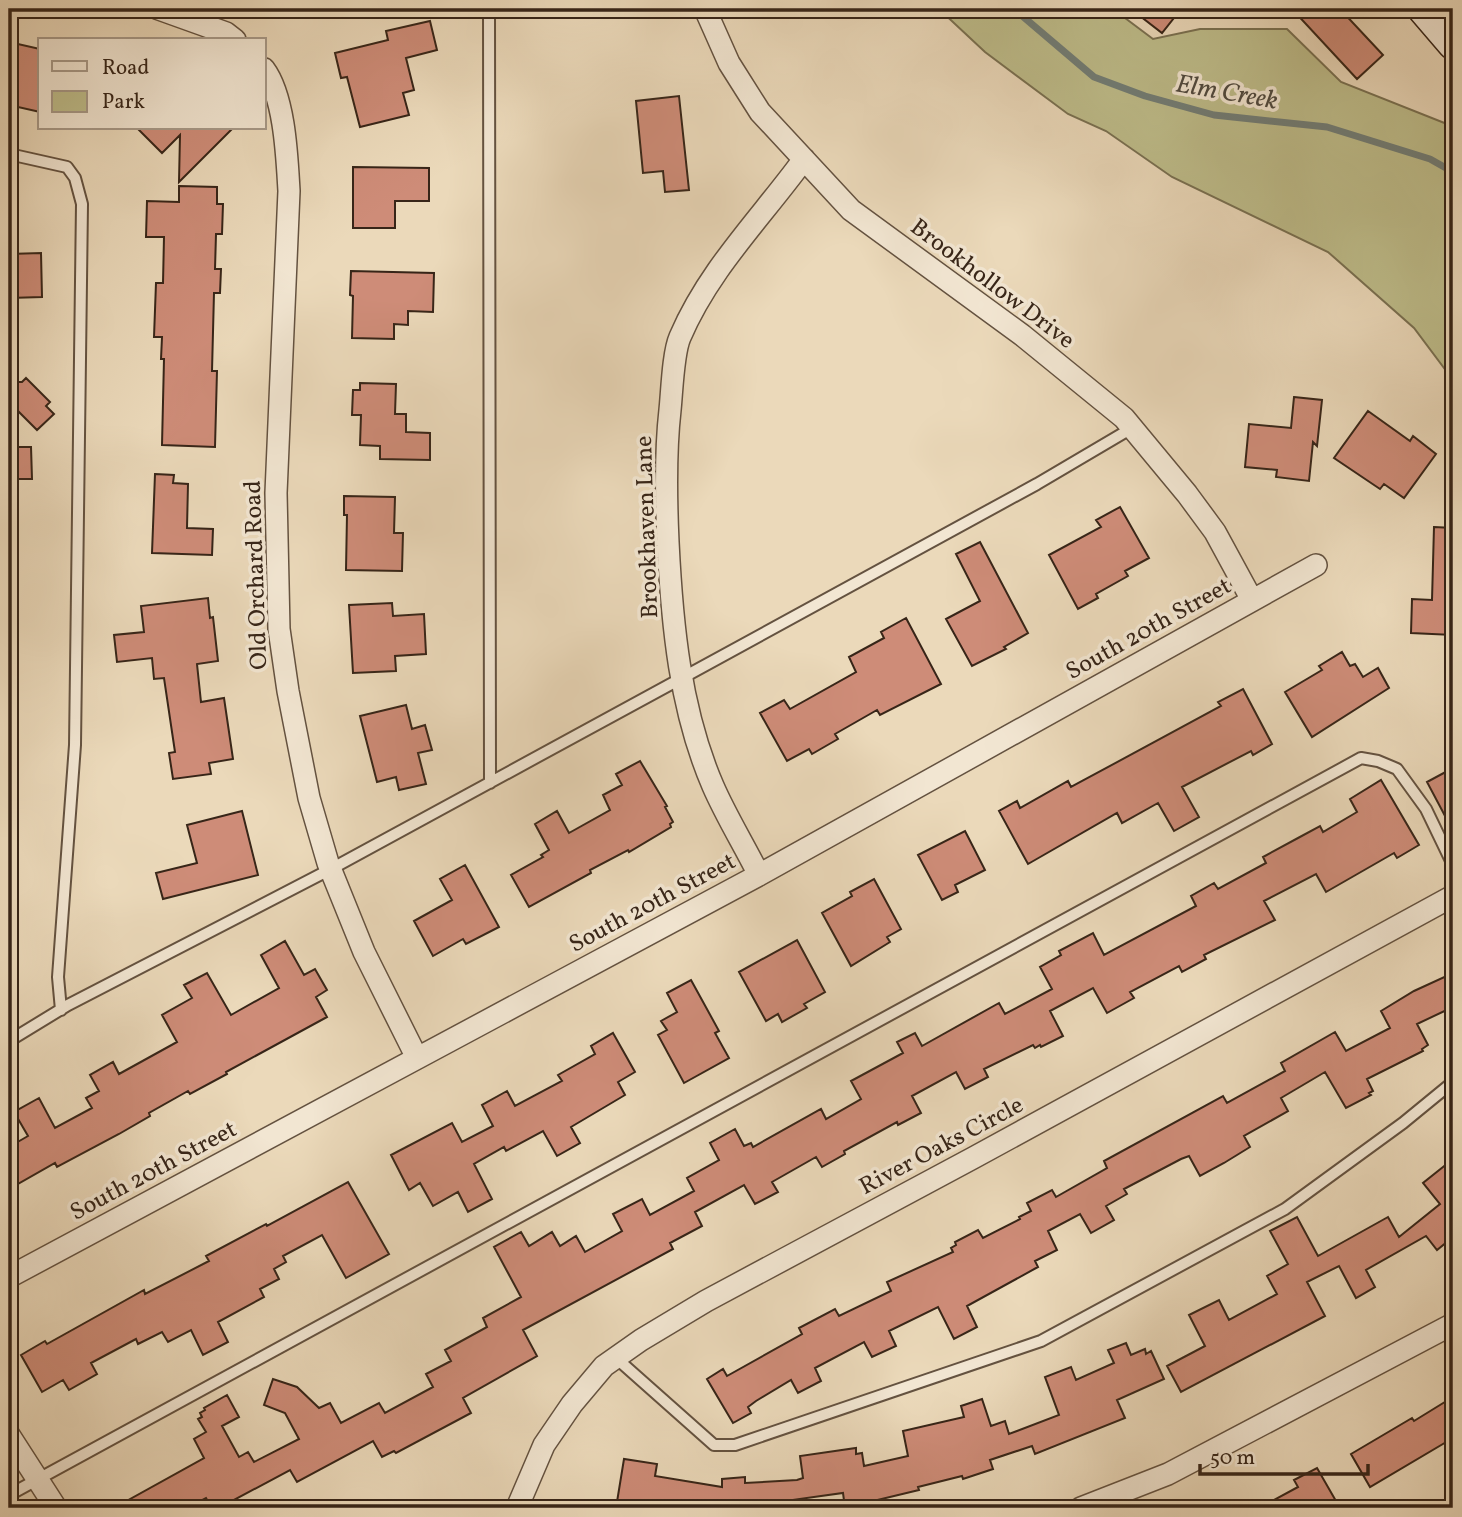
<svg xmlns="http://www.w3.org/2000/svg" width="1462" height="1517" viewBox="0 0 1462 1517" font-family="Vollkorn,serif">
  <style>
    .green { fill: #bebd8b; stroke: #7a7152; stroke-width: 2 }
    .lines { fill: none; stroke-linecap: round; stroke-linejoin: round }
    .stream { stroke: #727e77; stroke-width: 7 }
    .building { fill: #ce8c78; stroke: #372518; stroke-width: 2 }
    .lane-casing { stroke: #645240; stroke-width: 14 }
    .street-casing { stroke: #645240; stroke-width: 24 }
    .secondary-casing { stroke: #372518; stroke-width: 33 }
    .lane { stroke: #f2e6d2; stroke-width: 10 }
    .street { stroke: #f2e6d2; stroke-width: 21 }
    .secondary { stroke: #f2e6d2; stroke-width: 30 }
    .labels { text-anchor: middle; stroke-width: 7; stroke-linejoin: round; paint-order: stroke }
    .street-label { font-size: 24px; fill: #372518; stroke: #f2e6d2 }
    .water-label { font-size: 26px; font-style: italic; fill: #504a40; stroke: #f2e6d2 }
  </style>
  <rect width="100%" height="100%" fill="#ebd9ba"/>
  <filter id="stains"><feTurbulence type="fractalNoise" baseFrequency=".00286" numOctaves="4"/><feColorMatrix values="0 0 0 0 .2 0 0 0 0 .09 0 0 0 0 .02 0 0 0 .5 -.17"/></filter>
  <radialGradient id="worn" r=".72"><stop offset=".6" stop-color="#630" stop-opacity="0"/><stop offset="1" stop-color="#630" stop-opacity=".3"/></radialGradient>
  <path class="green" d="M 939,9 L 1113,9 L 1153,39 L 1200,29 L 1287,29 L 1341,82 L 1452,126 L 1453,380 L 1414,328 L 1328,252 L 1172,177 L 1106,131 L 1068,114 L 985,52 Z"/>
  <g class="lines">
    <path class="stream" d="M 1014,9 L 1094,77 L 1145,96 L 1214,115 L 1327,127 L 1430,159 L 1453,172"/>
  </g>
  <path class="building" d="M 1131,9 L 1181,9 L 1162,33 Z
    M 1292,9 L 1340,9 L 1383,55 L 1357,79 Z
    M 430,21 L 437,50 L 406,58 L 414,90 L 403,93 L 409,115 L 360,127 L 347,77 L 341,78 L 335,53 L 388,40 L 386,31 Z
    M 9,42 L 40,49 L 40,112 L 9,105 Z
    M 679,96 L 689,190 L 665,192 L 663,171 L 643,173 L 636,101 Z
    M 137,128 L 233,128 L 179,182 L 180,135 L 162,153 Z
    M 353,167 L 429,168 L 429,201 L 395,201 L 395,228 L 353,228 Z
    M 179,186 L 217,187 L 217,204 L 223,204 L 222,234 L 216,234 L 215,269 L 221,269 L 220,293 L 214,293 L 212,371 L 217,371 L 215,447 L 162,445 L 164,359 L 161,359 L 162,337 L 154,337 L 156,283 L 163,283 L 164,237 L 146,237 L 147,201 L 179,202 Z
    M 41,253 L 42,297 L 9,298 L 9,254 Z
    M 351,271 L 434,273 L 433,312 L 408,311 L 408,325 L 394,324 L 394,339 L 352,338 L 353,296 L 350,295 Z
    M 26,378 L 50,402 L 46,406 L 54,414 L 37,430 L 9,402 L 9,382 L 22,382 Z
    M 360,383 L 396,384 L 395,414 L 406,414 L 406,432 L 430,433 L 430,460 L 380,459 L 380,446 L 360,445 L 361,415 L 352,415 L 353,390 L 360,390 Z
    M 1294,397 L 1322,400 L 1317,446 L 1313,442 L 1309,481 L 1276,477 L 1277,470 L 1245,467 L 1249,424 L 1291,428 Z
    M 1368,411 L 1410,441 L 1413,436 L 1436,454 L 1404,498 L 1384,484 L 1380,489 L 1334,458 Z
    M 9,447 L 31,447 L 32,479 L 9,479 Z
    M 155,474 L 174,475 L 173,483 L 188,484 L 187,528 L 213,529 L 212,555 L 152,553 Z
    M 344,496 L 395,497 L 394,533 L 403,533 L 402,571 L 346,570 L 347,515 L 344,515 Z
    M 1120,507 L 1149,558 L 1125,571 L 1128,576 L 1096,594 L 1098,598 L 1078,609 L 1049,555 L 1101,527 L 1096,520 Z
    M 1434,527 L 1453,528 L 1453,635 L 1411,633 L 1412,599 L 1432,600 Z
    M 980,542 L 1028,633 L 1004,647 L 1006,649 L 972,666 L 946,619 L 980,601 L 956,554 Z
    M 208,598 L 210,618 L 213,617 L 218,661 L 197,664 L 201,702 L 224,698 L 233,759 L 209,763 L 211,774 L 173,779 L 169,753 L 175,752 L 164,678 L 154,679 L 152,658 L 117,662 L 114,635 L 144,632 L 141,606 Z
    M 392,603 L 393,616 L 424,614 L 426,654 L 395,656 L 396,671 L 353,673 L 349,605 Z
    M 906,618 L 941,684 L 880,715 L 877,710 L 835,734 L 838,739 L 812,754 L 809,749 L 787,761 L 760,713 L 784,700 L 790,709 L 856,672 L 849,657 L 884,638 L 881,632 Z
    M 1342,652 L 1350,666 L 1355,664 L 1363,677 L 1378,668 L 1389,688 L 1312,737 L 1285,692 L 1322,670 L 1319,666 Z
    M 1243,689 L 1272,744 L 1253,755 L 1251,751 L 1182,787 L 1199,817 L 1174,831 L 1158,803 L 1122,823 L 1117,813 L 1028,864 L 999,811 L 1017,801 L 1020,808 L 1068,781 L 1071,787 L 1221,706 L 1218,702 Z
    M 406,705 L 412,729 L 425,725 L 432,750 L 418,753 L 426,784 L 399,790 L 396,777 L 377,782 L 360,716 Z
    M 640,761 L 667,806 L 665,807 L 673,822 L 670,824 L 671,827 L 629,852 L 628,850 L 590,870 L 591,873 L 529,907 L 511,875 L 543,857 L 541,855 L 549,850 L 535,824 L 557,811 L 569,833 L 610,810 L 603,795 L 622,785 L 616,774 Z
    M 1453,768 L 1453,831 L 1427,782 Z
    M 1381,780 L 1419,845 L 1397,858 L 1394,853 L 1326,892 L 1316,874 L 1264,901 L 1275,920 L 1204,955 L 1206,959 L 1182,972 L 1179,966 L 1130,992 L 1134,998 L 1107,1013 L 1093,988 L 1050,1011 L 1063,1036 L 1041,1047 L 1040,1045 L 1035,1048 L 1033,1045 L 984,1069 L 988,1077 L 965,1089 L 956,1072 L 912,1096 L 921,1113 L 898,1125 L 897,1122 L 844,1151 L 845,1154 L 822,1167 L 816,1157 L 772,1182 L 778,1192 L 755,1204 L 744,1185 L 695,1212 L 702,1226 L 670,1243 L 673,1249 L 523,1330 L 537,1356 L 463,1398 L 471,1413 L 396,1453 L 394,1451 L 382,1457 L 373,1441 L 297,1482 L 290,1470 L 219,1508 L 212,1508 L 206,1498 L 187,1508 L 114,1508 L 204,1458 L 194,1439 L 206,1432 L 198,1419 L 202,1417 L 200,1413 L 205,1410 L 204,1408 L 227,1395 L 239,1417 L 222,1426 L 239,1457 L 248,1452 L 254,1462 L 299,1439 L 285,1413 L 264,1405 L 273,1379 L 297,1387 L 319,1408 L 330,1403 L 341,1423 L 379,1403 L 385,1413 L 433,1387 L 426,1374 L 451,1361 L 445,1350 L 487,1327 L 483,1318 L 521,1297 L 494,1247 L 521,1232 L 529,1246 L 552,1232 L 560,1246 L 576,1236 L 585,1252 L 622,1231 L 613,1214 L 642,1199 L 650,1215 L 694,1191 L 687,1178 L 719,1160 L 710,1143 L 735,1129 L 744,1146 L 751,1143 L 753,1147 L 821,1109 L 826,1119 L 861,1099 L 851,1081 L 903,1053 L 897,1042 L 915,1033 L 922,1046 L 999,1003 L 1005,1014 L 1052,989 L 1040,967 L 1061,955 L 1059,951 L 1093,933 L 1104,955 L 1196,906 L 1191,896 L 1214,883 L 1218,889 L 1266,863 L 1263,857 L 1298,838 L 1320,826 L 1323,832 L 1357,812 L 1350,799 Z
    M 242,811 L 258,875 L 163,899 L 156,873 L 197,863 L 187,825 Z
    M 965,831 L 985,870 L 955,885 L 958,892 L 942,900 L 918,855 Z
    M 465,865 L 499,927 L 466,944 L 463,939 L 433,956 L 414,921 L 452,900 L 440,879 Z
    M 874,879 L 901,929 L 887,937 L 890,942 L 851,966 L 822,913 L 852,896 L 850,892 Z
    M 797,940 L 825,992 L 804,1004 L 807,1008 L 782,1022 L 778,1014 L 766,1021 L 739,972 Z
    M 285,941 L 304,975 L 315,969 L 327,990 L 316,997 L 327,1017 L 226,1072 L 227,1074 L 190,1094 L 188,1091 L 149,1113 L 150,1116 L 119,1134 L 57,1167 L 55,1163 L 9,1189 L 9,1147 L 28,1136 L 14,1112 L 39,1098 L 55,1128 L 92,1108 L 86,1098 L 99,1091 L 90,1075 L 113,1062 L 119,1074 L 177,1042 L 162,1015 L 192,998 L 184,985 L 207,973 L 231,1015 L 279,988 L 261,955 Z
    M 1453,973 L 1453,1007 L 1417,1024 L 1428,1045 L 1422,1049 L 1423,1051 L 1367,1079 L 1373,1091 L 1369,1093 L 1371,1095 L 1346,1108 L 1325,1072 L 1281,1098 L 1288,1111 L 1244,1136 L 1250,1147 L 1224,1163 L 1200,1176 L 1189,1156 L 1181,1159 L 1124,1189 L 1127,1194 L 1106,1206 L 1114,1220 L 1091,1233 L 1080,1214 L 1048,1231 L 1057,1250 L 1035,1261 L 1038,1267 L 967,1306 L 977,1327 L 954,1339 L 938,1307 L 889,1331 L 896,1346 L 872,1357 L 864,1342 L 815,1368 L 821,1381 L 798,1393 L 791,1380 L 756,1401 L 748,1407 L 751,1413 L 733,1423 L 707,1379 L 723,1369 L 727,1376 L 802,1334 L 799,1328 L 835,1309 L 839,1316 L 891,1291 L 887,1282 L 953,1252 L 951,1248 L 956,1245 L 955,1242 L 978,1230 L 983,1238 L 1020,1219 L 1019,1217 L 1031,1211 L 1027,1203 L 1052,1190 L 1056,1197 L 1107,1168 L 1104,1161 L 1223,1096 L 1227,1103 L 1285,1071 L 1281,1063 L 1335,1032 L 1346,1051 L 1390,1028 L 1381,1011 L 1414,991 Z
    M 691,980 L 719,1031 L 715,1033 L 729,1058 L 684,1083 L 658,1035 L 667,1030 L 661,1021 L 677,1012 L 667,993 Z
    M 613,1033 L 635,1072 L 618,1082 L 625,1095 L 571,1127 L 580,1143 L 557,1156 L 543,1131 L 506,1151 L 504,1147 L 474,1164 L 492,1199 L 468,1212 L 458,1192 L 433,1206 L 420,1183 L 409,1190 L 391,1155 L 452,1123 L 462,1142 L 493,1126 L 482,1105 L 507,1091 L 515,1106 L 562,1081 L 558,1075 L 595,1054 L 591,1046 Z
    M 1453,1159 L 1453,1237 L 1437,1250 L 1426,1236 L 1366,1270 L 1375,1287 L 1356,1298 L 1339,1266 L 1307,1282 L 1325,1316 L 1181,1392 L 1167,1366 L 1205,1346 L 1189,1315 L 1219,1300 L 1229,1320 L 1277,1294 L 1267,1276 L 1288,1264 L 1270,1231 L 1297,1217 L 1318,1256 L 1388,1217 L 1399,1237 L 1440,1204 L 1423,1183 Z
    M 348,1182 L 389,1254 L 346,1278 L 322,1235 L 283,1256 L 286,1262 L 274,1269 L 279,1279 L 260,1289 L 264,1297 L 218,1322 L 228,1342 L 203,1355 L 191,1330 L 168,1342 L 162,1332 L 138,1344 L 136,1339 L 91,1363 L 97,1374 L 69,1390 L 63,1380 L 42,1392 L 21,1355 L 45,1341 L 47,1344 L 144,1290 L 145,1294 L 209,1261 L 206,1256 L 266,1224 L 267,1226 Z
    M 1126,1343 L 1131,1355 L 1145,1349 L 1146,1354 L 1151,1351 L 1164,1379 L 1117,1400 L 1125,1418 L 1035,1454 L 1032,1446 L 990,1460 L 993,1469 L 963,1479 L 962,1476 L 918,1487 L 919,1490 L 869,1502 L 870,1508 L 845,1508 L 843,1493 L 792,1500 L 793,1508 L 616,1508 L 624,1459 L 657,1464 L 655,1476 L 722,1487 L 722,1479 L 745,1477 L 745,1483 L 797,1480 L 803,1478 L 800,1456 L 856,1448 L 856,1454 L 862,1453 L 864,1466 L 908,1456 L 903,1431 L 964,1417 L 961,1406 L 982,1399 L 991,1426 L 1005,1421 L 1009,1434 L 1059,1415 L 1045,1377 L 1071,1367 L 1076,1380 L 1114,1363 L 1108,1350 Z
    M 1453,1397 L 1453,1438 L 1370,1487 L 1351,1454 L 1412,1418 L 1414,1421 Z
    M 1317,1468 L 1340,1508 L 1259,1508 L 1298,1487 L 1294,1480 Z"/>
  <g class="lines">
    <g class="lane-casing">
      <path id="lane" d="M 489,9 L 490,783
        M 9,154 L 67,167 L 75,178 L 82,204 L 75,745 L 58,977 L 61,1010
        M 9,1041 L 68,1005 L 331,869 L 682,678 L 1037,484 L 1132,428
        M 616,1358 L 714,1445 L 735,1445 L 1041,1341 L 1285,1209 L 1403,1123 L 1453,1082
        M 9,1495 L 1361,758 L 1378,761 L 1397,769 L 1426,809 L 1453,865"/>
    </g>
    <g class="street-casing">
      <path id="street" d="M 159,9 L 226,33 L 235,40
        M 705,9 L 729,63 L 760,112 L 851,210 L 1022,335 L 1124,418 L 1187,494 L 1215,532 L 1252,600
        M 264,69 C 285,97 287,158 289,191 L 276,493 L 279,629 L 288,691 L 309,798 L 328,863 L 364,952 L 417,1058
        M 759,875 C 744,845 726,816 713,786 C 680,710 672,624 668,542 C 666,498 665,454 670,410 C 672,391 673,353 680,337 C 709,269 761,218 804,159
        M 9,1277 L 759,875 L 1316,565
        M 9,1435 L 56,1508
        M 517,1508 L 544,1445 L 572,1404 L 604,1366 L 641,1340 L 706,1301 L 973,1158 L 1453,896
        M 1081,1508 L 1168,1474 L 1453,1324"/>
    </g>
    <g class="secondary-casing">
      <path id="secondary" d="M 1423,9 L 1453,44"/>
    </g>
    <use href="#lane" class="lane"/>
    <use href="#street" class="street"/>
    <use href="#secondary" class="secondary"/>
  </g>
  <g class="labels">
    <g class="street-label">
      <text transform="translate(993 283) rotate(37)" y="8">Brookhollow Drive</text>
      <text transform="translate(646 527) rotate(-92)" y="8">Brookhaven Lane</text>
      <text transform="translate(255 575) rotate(-92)" y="8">Old Orchard Road</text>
      <text transform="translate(1148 628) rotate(-29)" y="8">South 20th Street</text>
      <text transform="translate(652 902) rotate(-28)" y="8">South 20th Street</text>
      <text transform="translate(941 1145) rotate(-28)" y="8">River Oaks Circle</text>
      <text transform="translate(153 1170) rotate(-28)" y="8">South 20th Street</text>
    </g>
    <g class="water-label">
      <text transform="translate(1227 91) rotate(10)" y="9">Elm Creek</text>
    </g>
  </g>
  <rect width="1462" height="1517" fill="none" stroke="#ebd9ba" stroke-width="35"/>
  <rect x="10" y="10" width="1441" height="1496" fill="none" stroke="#372518" stroke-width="3.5"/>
  <rect x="18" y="18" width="1427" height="1482" fill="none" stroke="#372518" stroke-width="2"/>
  <rect x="38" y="38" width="228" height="91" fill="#f2e6d2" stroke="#a79988" stroke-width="2"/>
  <rect x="52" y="61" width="35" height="10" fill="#f2e6d2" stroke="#a79988" stroke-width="2"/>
  <text x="102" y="74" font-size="21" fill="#372518">Road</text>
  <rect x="52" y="91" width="35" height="21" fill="#bebd8b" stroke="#a79988" stroke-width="2"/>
  <text x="102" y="108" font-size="21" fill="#372518">Park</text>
  <path d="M1200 1464v10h168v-10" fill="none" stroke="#372518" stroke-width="3.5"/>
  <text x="1210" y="1464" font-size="21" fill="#372518" stroke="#f2e6d2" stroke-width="5" paint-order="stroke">50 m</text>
  <rect width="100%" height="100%" filter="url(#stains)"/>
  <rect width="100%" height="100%" fill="url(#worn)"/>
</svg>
